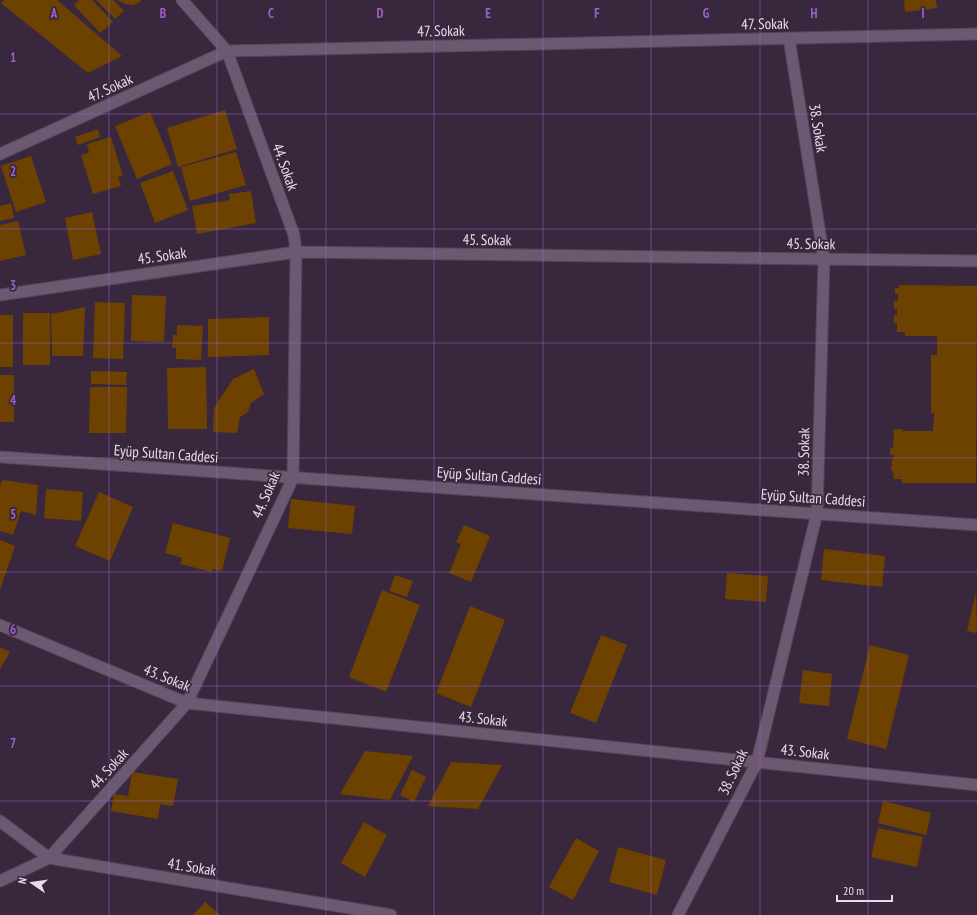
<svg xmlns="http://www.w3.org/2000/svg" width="977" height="915" viewBox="0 0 977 915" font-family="'PT Sans Narrow',sans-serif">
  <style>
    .building { fill: #6d4100 }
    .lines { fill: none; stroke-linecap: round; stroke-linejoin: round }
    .minor-casing { stroke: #534557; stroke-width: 13 }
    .tertiary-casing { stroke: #534557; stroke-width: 13 }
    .minor { stroke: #6c5870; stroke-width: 11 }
    .tertiary { stroke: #6c5870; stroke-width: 11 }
    .grid { fill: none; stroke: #9b60cb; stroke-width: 1; stroke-opacity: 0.55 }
    .labels { text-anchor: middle; stroke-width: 3.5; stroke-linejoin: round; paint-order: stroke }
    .street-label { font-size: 15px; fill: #e6dbe8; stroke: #39283d }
    .grid-label { font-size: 13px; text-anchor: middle; font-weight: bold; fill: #9b60cb; stroke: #39283d; stroke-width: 3.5; stroke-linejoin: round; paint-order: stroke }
  </style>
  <rect width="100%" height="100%" fill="#39283d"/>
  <path class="building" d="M 5,0 L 57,0 L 122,56 L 88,73 L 1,3 Z
    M 79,0 L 92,0 L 113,22 L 100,33 L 74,5 Z
    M 96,0 L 113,0 L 124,11 L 115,19 Z
    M 117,0 L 142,0 L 140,2 L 133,5 L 125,4 Z
    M 904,0 L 936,0 L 937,8 L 905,12 Z
    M 225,110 L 237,149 L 178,167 L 167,128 Z
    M 150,112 L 172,164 L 137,179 L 115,126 Z
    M 98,129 L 100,137 L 78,145 L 75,137 Z
    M 111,137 L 123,176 L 118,177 L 121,186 L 93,194 L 81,155 L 89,153 L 87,144 Z
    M 236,152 L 246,185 L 190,201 L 181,167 Z
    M 31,156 L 46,202 L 16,212 L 1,166 Z
    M 173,171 L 188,210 L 155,223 L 140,183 Z
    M 251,191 L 256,223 L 197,234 L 192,206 L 230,200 L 229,194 Z
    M 11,203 L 14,218 L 0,221 L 0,206 Z
    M 92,212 L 101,254 L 73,260 L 65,218 Z
    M 18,221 L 26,255 L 0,261 L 0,225 Z
    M 899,285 L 977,286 L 976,483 L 902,483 L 902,479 L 894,479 L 893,471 L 891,471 L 892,459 L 894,459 L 893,455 L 890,455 L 890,448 L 893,448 L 894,429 L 903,429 L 902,431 L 933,431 L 934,413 L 931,413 L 931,355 L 937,355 L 937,336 L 905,336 L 905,332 L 897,332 L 897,323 L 894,323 L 894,315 L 897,315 L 897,309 L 894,309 L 894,301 L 898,301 L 898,294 L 895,294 L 895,288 L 899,288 Z
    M 132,295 L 166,296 L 164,342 L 131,341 Z
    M 95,302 L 125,303 L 123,359 L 93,358 Z
    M 85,307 L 83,356 L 52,356 L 51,314 Z
    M 23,313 L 50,313 L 50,365 L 23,365 Z
    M 0,315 L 13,315 L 13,367 L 0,367 Z
    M 269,317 L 269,355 L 208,357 L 208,319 Z
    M 177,325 L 203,326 L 201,360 L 176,359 L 176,348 L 172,347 L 173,335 L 177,335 Z
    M 206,367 L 207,429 L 168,429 L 167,368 Z
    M 254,369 L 264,394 L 251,403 L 248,412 L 240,417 L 237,433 L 213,432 L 214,408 L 233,379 Z
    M 91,371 L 127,372 L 126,385 L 91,384 Z
    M 0,375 L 14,375 L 14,422 L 0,422 Z
    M 90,387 L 127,387 L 126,433 L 89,433 Z
    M 2,480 L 38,485 L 36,515 L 21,511 L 13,535 L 0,531 L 0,486 Z
    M 46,489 L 83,492 L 81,521 L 44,518 Z
    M 99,492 L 133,507 L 110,561 L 75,546 Z
    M 291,499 L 355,506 L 352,534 L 288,528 Z
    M 173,523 L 230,538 L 222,571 L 213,569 L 212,572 L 180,564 L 182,558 L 165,553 Z
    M 464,525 L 490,536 L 471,582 L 449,573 L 461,544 L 456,542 Z
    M 0,540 L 15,546 L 0,590 Z
    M 824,549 L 885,556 L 882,587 L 821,580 Z
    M 727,573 L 768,576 L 766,602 L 725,599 Z
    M 395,575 L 413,581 L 407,597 L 389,591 Z
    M 382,590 L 420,605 L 386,692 L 349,677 Z
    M 976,592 L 977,629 L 976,633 L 967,631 Z
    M 470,606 L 505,620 L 471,707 L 436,693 Z
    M 601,635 L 627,645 L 596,723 L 570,713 Z
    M 870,645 L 909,655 L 886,749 L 847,739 Z
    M 0,647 L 10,652 L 0,669 Z
    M 803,670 L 832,674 L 829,706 L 799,703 Z
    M 365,751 L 413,756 L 390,800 L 340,794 Z
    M 451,762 L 502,765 L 478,809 L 428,806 Z
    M 412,770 L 426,777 L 414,802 L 400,795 Z
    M 132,772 L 178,779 L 173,806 L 160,804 L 158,819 L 111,811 L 114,794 L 128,796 Z
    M 883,801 L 931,813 L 926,835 L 878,823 Z
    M 364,822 L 387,835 L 365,877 L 341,863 Z
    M 878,828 L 923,837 L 917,867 L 871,857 Z
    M 576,838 L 599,851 L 573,900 L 549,887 Z
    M 618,847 L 666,860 L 657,895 L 609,882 Z
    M 205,902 L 220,915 L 193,915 Z"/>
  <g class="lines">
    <g class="minor-casing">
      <path id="minor" d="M 0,154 L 227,51 L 977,34
        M 0,295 L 296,252 L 977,261
        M 0,625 L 187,703 L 977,785
        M 0,821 L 49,858 L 391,915
        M 0,881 L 49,858 L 187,703 L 293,478 L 296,252 L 294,235 L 227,51 L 182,0
        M 678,915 L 757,762 L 817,513 L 824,259 L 789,38"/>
    </g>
    <g class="tertiary-casing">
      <path id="tertiary" d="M 0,457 L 977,525"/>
    </g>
    <use href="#minor" class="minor"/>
    <use href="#tertiary" class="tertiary"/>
  </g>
  <path class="grid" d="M 109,0 L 109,915M 217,0 L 217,915M 326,0 L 326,915M 434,0 L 434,915M 543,0 L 543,915M 651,0 L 651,915M 760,0 L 760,915M 868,0 L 868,915M 0,114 L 977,114M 0,229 L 977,229M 0,343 L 977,343M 0,458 L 977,458M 0,572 L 977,572M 0,686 L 977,686M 0,801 L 977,801"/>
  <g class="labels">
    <g class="street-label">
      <text transform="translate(765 24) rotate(-1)" y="5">47. Sokak</text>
      <text transform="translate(441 31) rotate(-1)" y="5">47. Sokak</text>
      <text transform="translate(110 88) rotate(-25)" y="5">47. Sokak</text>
      <text transform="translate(818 128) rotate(81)" y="5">38. Sokak</text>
      <text transform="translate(285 167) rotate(70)" y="5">44. Sokak</text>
      <text transform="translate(487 240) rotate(1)" y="5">45. Sokak</text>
      <text transform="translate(811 244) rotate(1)" y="5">45. Sokak</text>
      <text transform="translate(162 256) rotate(-8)" y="5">45. Sokak</text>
      <text transform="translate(804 452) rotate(-89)" y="5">38. Sokak</text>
      <text transform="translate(166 454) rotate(4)" y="5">Eyüp Sultan Caddesi</text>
      <text transform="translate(489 476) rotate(4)" y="5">Eyüp Sultan Caddesi</text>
      <text transform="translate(266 495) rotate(-67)" y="5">44. Sokak</text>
      <text transform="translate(813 498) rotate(4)" y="5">Eyüp Sultan Caddesi</text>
      <text transform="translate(167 678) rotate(22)" y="5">43. Sokak</text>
      <text transform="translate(483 719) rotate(6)" y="5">43. Sokak</text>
      <text transform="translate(805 752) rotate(6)" y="5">43. Sokak</text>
      <text transform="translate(109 769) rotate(-48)" y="5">44. Sokak</text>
      <text transform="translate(733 772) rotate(-65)" y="5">38. Sokak</text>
      <text transform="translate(192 867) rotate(9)" y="5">41. Sokak</text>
    </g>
  </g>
  <g class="grid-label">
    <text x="54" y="18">A</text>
    <text x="163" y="18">B</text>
    <text x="271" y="18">C</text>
    <text x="380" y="18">D</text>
    <text x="488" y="18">E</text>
    <text x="597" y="18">F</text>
    <text x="706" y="18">G</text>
    <text x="814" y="18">H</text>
    <text x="923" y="18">I</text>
    <text x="13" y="62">1</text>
    <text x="13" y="176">2</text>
    <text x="13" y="290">3</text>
    <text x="13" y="405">4</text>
    <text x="13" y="519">5</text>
    <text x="13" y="634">6</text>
    <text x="13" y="748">7</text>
  </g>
  <g transform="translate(32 883) rotate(283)" stroke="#39283d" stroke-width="3" paint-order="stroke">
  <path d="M0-3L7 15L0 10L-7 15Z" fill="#e6dbe8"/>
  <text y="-6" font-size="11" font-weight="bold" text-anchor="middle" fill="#e6dbe8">N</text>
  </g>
  <path d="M837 895v6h55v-6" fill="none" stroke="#e6dbe8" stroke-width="2"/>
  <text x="843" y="895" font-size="12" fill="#e6dbe8" stroke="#39283d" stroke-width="3" paint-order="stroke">20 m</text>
</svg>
